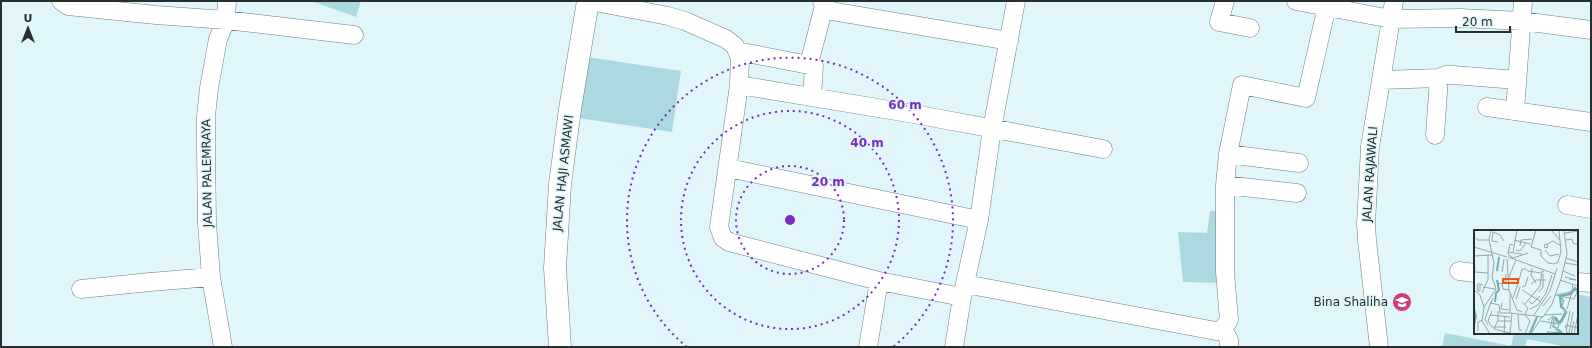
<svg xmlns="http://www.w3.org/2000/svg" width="1592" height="348" viewBox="0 0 1592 348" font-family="'DejaVu Sans',sans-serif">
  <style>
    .green { fill: #acd9e1 }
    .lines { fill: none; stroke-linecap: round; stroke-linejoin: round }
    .street-casing { stroke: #6c7f82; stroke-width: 19 }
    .secondary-casing { stroke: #6c7f82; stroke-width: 23 }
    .street { stroke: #fff; stroke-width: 18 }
    .secondary { stroke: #fff; stroke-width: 22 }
    .ring { fill: none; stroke: #7b2cbf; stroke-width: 2; stroke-dasharray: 2 4 }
    .labels { text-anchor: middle; stroke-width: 3.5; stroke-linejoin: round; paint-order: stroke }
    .street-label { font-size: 12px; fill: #272f31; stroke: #e1f6fa }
    .poi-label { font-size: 12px; fill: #272f31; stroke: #e1f6fa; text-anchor: end }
    .inset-river { fill: none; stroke: #71adb8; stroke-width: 2 }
    .inset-road { fill: none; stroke: #97a6aa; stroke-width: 1 }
    .view { fill: #e8590c; fill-opacity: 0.15; stroke: #e8590c; stroke-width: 2 }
    .inset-edge { fill: none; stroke: #272f31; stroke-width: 2 }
    .centre { fill: #7b2cbf; stroke: #e1f6fa; stroke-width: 2 }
    .ring-label { font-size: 12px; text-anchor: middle; font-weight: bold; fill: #7b2cbf; stroke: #e1f6fa; stroke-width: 3.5; stroke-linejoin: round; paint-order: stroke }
  </style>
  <rect width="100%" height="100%" fill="#e1f6fa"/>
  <path class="green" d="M 311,1 L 361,1 L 356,17 Z
    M 587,57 L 681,71 L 672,132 L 578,118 Z
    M 1210,211 L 1218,211 L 1219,283 L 1183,282 L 1178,232 L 1207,233 Z
    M 1577,294 L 1591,297 L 1591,347 L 1568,347 L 1527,339 L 1525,347 L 1442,347 L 1445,333 L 1511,346 L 1514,333 L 1577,333 Z"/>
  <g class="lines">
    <g class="street-casing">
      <path id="street" d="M 61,1 L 68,6 L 156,15 L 226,20 L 354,35
        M 590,1 L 668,16 L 685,21 L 726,39 L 735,46 L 740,58 L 739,85 L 719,227 L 723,238 L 729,242 L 879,281 L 962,297
        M 1225,1 L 1219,22 L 1250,28
        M 1296,1 L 1391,19 L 1460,18 L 1522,21 L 1591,30
        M 824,6 L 831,11 L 1009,41
        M 737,51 L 814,66 L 812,97
        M 809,64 L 824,6 L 822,1
        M 1381,80 L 1439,78 L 1446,75 L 1453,75 L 1517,80
        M 739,85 L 914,114 L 1103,149
        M 1487,107 L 1515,111 L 1523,1
        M 1515,111 L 1591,122
        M 1435,135 L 1439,78
        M 1228,154 L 1299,163
        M 728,168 L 979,220
        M 1225,185 L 1297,193
        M 1567,205 L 1591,209
        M 1459,271 L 1475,273
        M 1577,282 L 1591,283
        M 965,284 L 1216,331 L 1223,329 L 1229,320 L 1225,272 L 1225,185 L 1228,154 L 1242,85 L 1306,98 L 1327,6
        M 81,289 L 150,282 L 211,277
        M 1223,329 L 1229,340 L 1229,347
        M 223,347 L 211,277 L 207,223 L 206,149 L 206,116 L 209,88 L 218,39 L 226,20 L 227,1
        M 868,347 L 879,281
        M 954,347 L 962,297 L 979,220 L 992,129 L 1016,1
        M 1379,347 L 1367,240 L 1366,224 L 1370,147 L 1394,1"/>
    </g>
    <g class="secondary-casing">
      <path id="secondary" d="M 560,347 L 555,268 L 560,184 L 570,109 L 588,1"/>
    </g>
    <use href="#street" class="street"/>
    <use href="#secondary" class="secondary"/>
  </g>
  <g class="ring">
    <circle cx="790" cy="220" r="54"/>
    <circle cx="790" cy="220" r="109"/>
    <path d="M687 347A163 163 0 1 1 893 347"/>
  </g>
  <defs>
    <g id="school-disc" transform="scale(1)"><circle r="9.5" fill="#ca4078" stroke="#e1f6fa"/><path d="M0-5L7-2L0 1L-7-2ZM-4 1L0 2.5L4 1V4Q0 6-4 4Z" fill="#fff"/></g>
  </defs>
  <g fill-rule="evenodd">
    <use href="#school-disc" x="1402" y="302"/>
  </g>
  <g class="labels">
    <g class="street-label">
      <text transform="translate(207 173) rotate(-91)" y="4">JALAN PALEMRAYA</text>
      <text transform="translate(563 173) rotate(-84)" y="4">JALAN HAJI ASMAWI</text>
      <text transform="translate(1370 174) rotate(-86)" y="4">JALAN RAJAWALI</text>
    </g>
    <g class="poi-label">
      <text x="1388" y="306">Bina Shaliha</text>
    </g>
  </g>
  <g transform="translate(1474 230)">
    <rect width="104" height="104" fill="#e1f6fa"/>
    <path d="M 100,57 L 103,58 L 104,62 L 101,59 L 98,64 L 87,66 L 89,70 L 88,75 L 93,82 L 87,93 L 82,93 L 80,88 L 80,97 L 87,100 L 87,103 L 72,104 L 73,101 L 86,102 L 78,97 L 80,87 L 83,87 L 85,92 L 90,84 L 89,79 L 86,77 L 88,71 L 83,64 L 99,61 Z" fill="#8bc8d3"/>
    <path class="inset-river" d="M 23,41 L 25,27M 21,72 L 22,63 L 25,60 L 23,50M 0,79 L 2,86 L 0,96M 90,79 L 87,77 L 86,66 L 97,64 L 101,58 L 104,61M 80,87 L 86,93 L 91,83M 56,103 L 63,87M 78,104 L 87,102 L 82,99"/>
    <path class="inset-road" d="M 62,0 L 57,17 L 67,20 L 67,26 L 74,33 L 80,34 L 84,32 L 87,22 L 85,0M 77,0 L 86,10M 91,3 L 104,1M 0,7 L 4,10 L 15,10M 40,10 L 56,14M 92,10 L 98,9 L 99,13 L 104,15M 24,12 L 18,11 L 19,2 L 26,5 L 30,11M 71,14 L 74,15 L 73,18 L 70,17 ZM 73,14 L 79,11 L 87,16M 46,16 L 47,10 L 58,9M 0,17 L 33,27M 42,20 L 46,21 L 52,13M 71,20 L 76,26 L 85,24M 34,22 L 48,24M 39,22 L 43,0M 34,24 L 39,28 L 54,23M 34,24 L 36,14 L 39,15M 0,26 L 19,25M 0,26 L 1,42M 34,27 L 81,44M 92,28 L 104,32M 33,29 L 35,60 L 43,80 L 48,82M 91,33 L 104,35M 51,38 L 54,41 L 67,43M 58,38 L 57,45 L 62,53M 89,41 L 101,46M 1,42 L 14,43M 28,42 L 30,29M 32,44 L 31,53 L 34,53M 35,47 L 42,30M 91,47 L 102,50 L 95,49M 87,49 L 93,24 L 90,0M 86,50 L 104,56M 24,53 L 28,54 L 29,59 L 35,60M 6,54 L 6,61 L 4,61 L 3,55 L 4,54 L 6,54 L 9,55M 57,54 L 62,50 L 72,50M 9,57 L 21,59M 43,57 L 48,39 L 51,39M 48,57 L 51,56 L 54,47M 0,60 L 6,65 L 10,77M 48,60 L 66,71M 65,62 L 69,57 L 69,44M 8,63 L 14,49 L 14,24M 93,63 L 98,61 L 99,54M 82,65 L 100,69 L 103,62M 19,68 L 17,73 L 25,75 L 26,83 L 36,83 L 36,64M 39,68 L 43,56M 42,69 L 46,57M 55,71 L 58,74 L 66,66M 48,72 L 54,78 L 51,84M 28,73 L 27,79 L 35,80M 51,74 L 66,56 L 68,41 L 70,42M 69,76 L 77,66M 56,79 L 64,75 L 72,63 L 78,45M 93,79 L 97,65 L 101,60 L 104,62M 18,81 L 14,91 L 18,97M 24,81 L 24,90 L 20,99 L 36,103M 36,83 L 69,87 L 78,74 L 87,49M 44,84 L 45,100 L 48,100M 16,85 L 36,87M 60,85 L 76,61 L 83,38M 70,85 L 88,84M 80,89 L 80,97 L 84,98 L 85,94M 74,90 L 79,86 L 76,99M 24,91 L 37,91M 67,91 L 85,94 L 88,92 L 93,82 L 88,76 L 90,71 L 87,66M 14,95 L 11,89 L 17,72M 18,97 L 32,97M 91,98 L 92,95 L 104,98M 4,101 L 4,92 L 8,90M 95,103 L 92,102 L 96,81M 95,103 L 99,82M 16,104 L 8,91 L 10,77 L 22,59 L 18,47 L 20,33 L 15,10 L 17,0M 30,104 L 31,86M 36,104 L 38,83M 51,104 L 56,91 L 51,85M 57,104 L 68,87M 97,104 L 100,91M 100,104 L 104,84"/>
    <path class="view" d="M 29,49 L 44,49 L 44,53 L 29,53 Z"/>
    <rect width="104" height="104" class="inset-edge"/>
  </g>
  <circle cx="790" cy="220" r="6" class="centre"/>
  <g class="ring-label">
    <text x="905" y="109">60 m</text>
    <text x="867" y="147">40 m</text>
    <text x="828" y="186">20 m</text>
  </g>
  <rect width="1592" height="348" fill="none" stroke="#272f31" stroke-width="4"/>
  <g transform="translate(28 28)" stroke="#e1f6fa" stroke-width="3" paint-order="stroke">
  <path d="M0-3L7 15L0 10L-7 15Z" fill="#272f31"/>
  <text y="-6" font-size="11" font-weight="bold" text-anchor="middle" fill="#272f31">U</text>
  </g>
  <path d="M1456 26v6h54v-6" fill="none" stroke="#272f31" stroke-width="2"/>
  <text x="1462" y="26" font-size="12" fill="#272f31" stroke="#e1f6fa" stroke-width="3" paint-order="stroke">20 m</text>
</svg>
